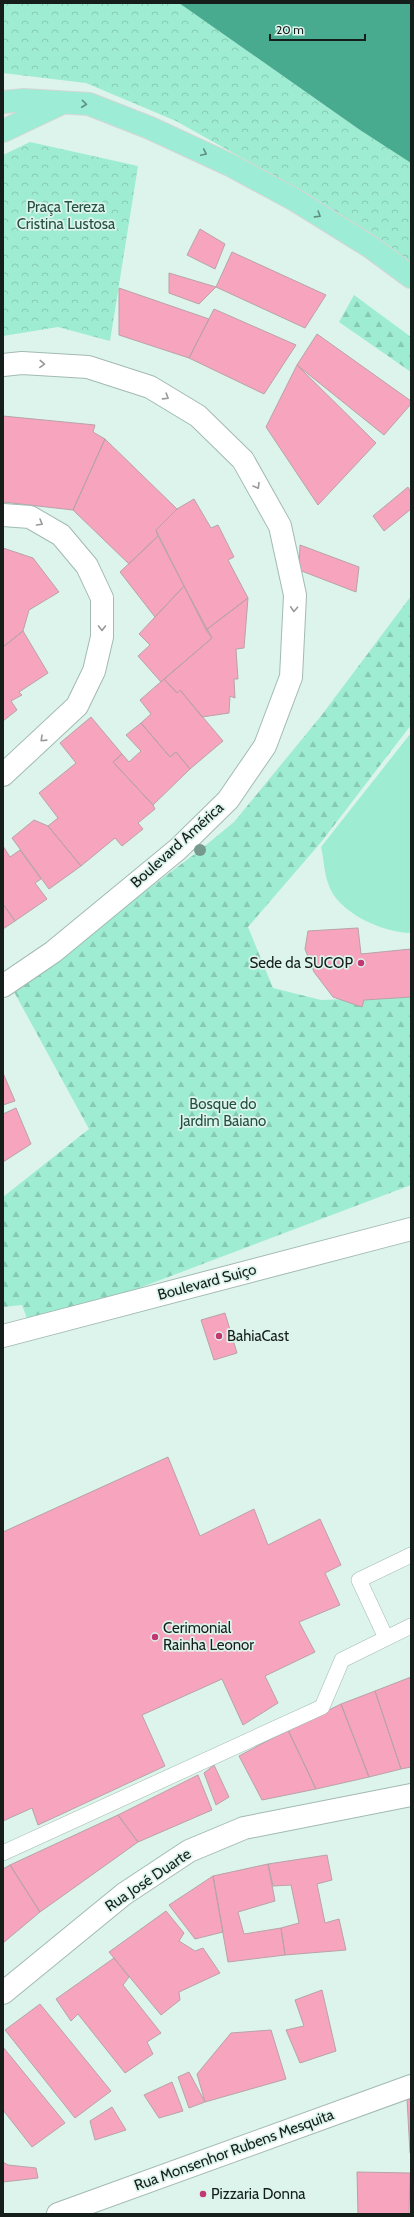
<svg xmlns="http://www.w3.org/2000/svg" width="414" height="2217" viewBox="0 0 414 2217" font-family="Cabin,sans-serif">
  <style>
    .grass { fill: #9eecd2 }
    .forest { fill: url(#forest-firs) }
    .park { fill: url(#park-crowns) }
    .water { fill: #48ab8f }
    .building { fill: #f7a4bf; stroke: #b9a2a8 }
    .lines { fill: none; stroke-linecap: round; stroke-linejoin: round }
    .lane-casing { stroke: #a2bab1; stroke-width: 16 }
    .street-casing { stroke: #a2bab1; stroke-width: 24 }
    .primary-casing { stroke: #d5d6d6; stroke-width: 24 }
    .lane { stroke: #fff; stroke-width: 15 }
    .street { stroke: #fff; stroke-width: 22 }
    .primary { stroke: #9decd5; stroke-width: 22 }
    .tree { fill: #779a8f }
    .oneway { stroke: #608f81 }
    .oneway2 { stroke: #969a98 }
    .poi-dot { fill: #c13873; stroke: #dcf4eb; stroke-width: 1.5 }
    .labels { text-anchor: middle; stroke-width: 3.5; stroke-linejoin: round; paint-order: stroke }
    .park-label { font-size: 15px; fill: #255043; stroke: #dcf4eb }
    .street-label { font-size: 15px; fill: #151e1b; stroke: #dcf4eb }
    .poi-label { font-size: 15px; fill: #151e1b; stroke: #dcf4eb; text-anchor: start }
  </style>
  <defs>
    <pattern id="forest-firs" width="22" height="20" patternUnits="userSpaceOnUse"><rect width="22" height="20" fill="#9eecd2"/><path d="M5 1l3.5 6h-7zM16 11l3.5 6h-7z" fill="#87cab4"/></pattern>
    <pattern id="park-crowns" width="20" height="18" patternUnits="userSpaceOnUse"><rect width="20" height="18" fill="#9eecd2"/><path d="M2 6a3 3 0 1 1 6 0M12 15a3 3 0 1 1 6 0" fill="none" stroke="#87cab4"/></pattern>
  </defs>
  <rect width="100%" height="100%" fill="#dcf4eb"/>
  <path class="grass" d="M 411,733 L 411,933 C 383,933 336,912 328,883 C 324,872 324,859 321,847 Z"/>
  <path class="forest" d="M 354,295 L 411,337 L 411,372 L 339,322 Z
    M 411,596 L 411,725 L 322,841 L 248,927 L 273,988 L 321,1000 L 411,997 L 411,1185 L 31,1329 L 22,1305 L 3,1307 L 3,1197 L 89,1129 L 13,990 L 200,850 L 234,822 L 321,716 Z"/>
  <path class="park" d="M 3,3 L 179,3 L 360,130 L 411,163 L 411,264 L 301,191 L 176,121 L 86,83 L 3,73 Z
    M 30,142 L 138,166 L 110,341 L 58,327 L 3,336 L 3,155 Z"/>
  <path class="water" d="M 179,3 L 411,3 L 411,163 L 360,130 Z"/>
  <path class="building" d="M 200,229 L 225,244 L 215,269 L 187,255 Z
    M 232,252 L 326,295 L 305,328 L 216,287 Z
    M 169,273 L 216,287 L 199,304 L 169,293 Z
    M 119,288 L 209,319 L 189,358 L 119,335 Z
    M 214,309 L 296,345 L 264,394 L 189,358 Z
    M 317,334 L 411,401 L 411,404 L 384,435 L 297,365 Z
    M 297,365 L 376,443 L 318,505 L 266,427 Z
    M 3,416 L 95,425 L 93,432 L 105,439 L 73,510 L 3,502 Z
    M 105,439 L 177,509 L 156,530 L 158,536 L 129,564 L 73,510 Z
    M 408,487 L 411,493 L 411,509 L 384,531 L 373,516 Z
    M 194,499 L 211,528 L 218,525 L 234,557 L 228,560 L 248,598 L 206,630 L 156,530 L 177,509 Z
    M 158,536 L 184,586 L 155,617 L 120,572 Z
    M 300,545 L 359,567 L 356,592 L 299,570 Z
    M 3,548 L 33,558 L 59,592 L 29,610 L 23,631 L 3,647 Z
    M 184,586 L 212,638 L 161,682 L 138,656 L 150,645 L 139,634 Z
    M 248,598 L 244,648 L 236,649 L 238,679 L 234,679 L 235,698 L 230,696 L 229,713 L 202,717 L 180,690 L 177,693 L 164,679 L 212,638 L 206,630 Z
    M 23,631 L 48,673 L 19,692 L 22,695 L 11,701 L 17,710 L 3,721 L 3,647 Z
    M 164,679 L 177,693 L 180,690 L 223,741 L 190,769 L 176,752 L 170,757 L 141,723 L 151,714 L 140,700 Z
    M 91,717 L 122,754 L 113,762 L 153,805 L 155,809 L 138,823 L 143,829 L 122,846 L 115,838 L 81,866 L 48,826 L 58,818 L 39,793 L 76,763 L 60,743 Z
    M 141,723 L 170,757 L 176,752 L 190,769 L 153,805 L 113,762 L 122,754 L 129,762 L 141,751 L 126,735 Z
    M 34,820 L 48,826 L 81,866 L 49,889 L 12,838 Z
    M 3,846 L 10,857 L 20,850 L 41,879 L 35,883 L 47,899 L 15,921 L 3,904 Z
    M 3,904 L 15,921 L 3,929 Z
    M 358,928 L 361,954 L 411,949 L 411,997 L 364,1000 L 362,1007 L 333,997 L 314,972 L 305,949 L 308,931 Z
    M 3,1073 L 15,1101 L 3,1105 Z
    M 16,1108 L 31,1144 L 3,1162 L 3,1114 Z
    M 225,1313 L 237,1353 L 214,1360 L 201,1320 Z
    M 168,1457 L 200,1536 L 254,1509 L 268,1545 L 320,1519 L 341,1565 L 325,1573 L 340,1605 L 299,1622 L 315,1652 L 265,1676 L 278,1703 L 243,1725 L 222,1679 L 142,1715 L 165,1766 L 38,1825 L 32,1808 L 3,1821 L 3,1532 Z
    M 411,1677 L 411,1767 L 401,1769 L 375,1691 Z
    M 375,1691 L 401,1769 L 369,1777 L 341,1704 Z
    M 341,1704 L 369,1777 L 316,1789 L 288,1730 Z
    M 288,1730 L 316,1789 L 262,1800 L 239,1756 Z
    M 214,1765 L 229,1797 L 216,1805 L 204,1773 Z
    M 198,1775 L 212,1810 L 138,1842 L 118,1815 Z
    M 118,1815 L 138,1842 L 40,1912 L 10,1865 Z
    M 327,1855 L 332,1880 L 317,1884 L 325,1923 L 339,1919 L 346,1950 L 285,1955 L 281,1928 L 299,1923 L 291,1885 L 273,1886 L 268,1864 Z
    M 268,1864 L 275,1901 L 238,1912 L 244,1934 L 281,1928 L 285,1955 L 228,1962 L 213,1876 Z
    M 10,1865 L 40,1912 L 3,1943 L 3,1869 Z
    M 213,1876 L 223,1932 L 195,1939 L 169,1905 Z
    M 166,1911 L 184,1933 L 179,1941 L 195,1951 L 203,1948 L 220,1973 L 179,1992 L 180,2000 L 161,2015 L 109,1952 Z
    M 114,1958 L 129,1977 L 123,1985 L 161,2033 L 147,2042 L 153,2054 L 125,2073 L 78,2014 L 71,2021 L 56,1999 Z
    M 322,1990 L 336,2051 L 300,2063 L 286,2030 L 304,2026 L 295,2000 Z
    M 40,2004 L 111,2091 L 75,2118 L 5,2030 Z
    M 271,2030 L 286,2079 L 205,2102 L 197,2074 L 231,2033 Z
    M 3,2047 L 65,2123 L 32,2147 L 3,2110 Z
    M 189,2072 L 205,2102 L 189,2108 L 178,2077 Z
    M 172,2082 L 183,2111 L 159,2118 L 144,2095 Z
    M 407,2099 L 411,2099 L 411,2153 L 410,2153 Z
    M 112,2107 L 126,2130 L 95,2140 L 90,2121 Z
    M 3,2162 L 8,2165 L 36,2168 L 38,2178 L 3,2182 Z
    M 357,2172 L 410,2173 L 409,2214 L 358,2214 Z"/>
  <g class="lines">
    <g class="lane-casing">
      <path id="lane" d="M 386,1638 L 359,1580 L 411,1555
        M 3,1853 L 322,1707 L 342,1660 L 411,1626"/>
    </g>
    <g class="street-casing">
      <path id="street" d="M 3,365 L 22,363 L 88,367 L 150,387 L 198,416 L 243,460 L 280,526 L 295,595 L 291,677 L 265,746 L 228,800 L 178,849 L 53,952 L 3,986
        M 3,515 L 30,517 L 61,535 L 87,566 L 102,598 L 102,637 L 94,671 L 77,706 L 3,775
        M 3,1336 L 411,1229
        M 3,1993 L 124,1894 L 189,1851 L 244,1828 L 411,1795
        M 58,2214 L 411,2086"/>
    </g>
    <g class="primary-casing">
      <path id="primary" d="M 3,102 L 24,100 L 89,104 L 150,128 L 230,165 L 295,200 L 372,248 L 411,277
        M 3,131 L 60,104"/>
    </g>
    <use href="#lane" class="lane"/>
    <use href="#street" class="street"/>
    <use href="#primary" class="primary"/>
  </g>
  <circle class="tree" cx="200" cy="850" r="6"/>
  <defs><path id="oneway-chevron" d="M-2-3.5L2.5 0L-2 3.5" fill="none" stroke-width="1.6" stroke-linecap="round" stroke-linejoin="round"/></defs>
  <g class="oneway">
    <use href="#oneway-chevron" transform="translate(84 104) rotate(6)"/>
    <use href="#oneway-chevron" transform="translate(204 153) rotate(25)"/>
    <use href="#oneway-chevron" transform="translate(318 215) rotate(32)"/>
  </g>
  <g class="oneway2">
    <use href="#oneway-chevron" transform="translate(42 364) rotate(3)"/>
    <use href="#oneway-chevron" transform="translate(166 397) rotate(32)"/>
    <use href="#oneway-chevron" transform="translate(257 486) rotate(60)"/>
    <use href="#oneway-chevron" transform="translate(40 523) rotate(30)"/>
    <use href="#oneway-chevron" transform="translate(294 609) rotate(93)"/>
    <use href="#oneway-chevron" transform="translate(102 628) rotate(90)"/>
    <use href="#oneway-chevron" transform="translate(43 739) rotate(136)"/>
  </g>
  <g class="poi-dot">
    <circle cx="361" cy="963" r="4"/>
    <circle cx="219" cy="1336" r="4"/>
    <circle cx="155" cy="1637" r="4"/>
    <circle cx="203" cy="2194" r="4"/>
  </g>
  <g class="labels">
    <g class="park-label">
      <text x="66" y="212">Praça Tereza<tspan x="66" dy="17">Cristina Lustosa</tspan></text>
      <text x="223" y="1109">Bosque do<tspan x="223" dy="17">Jardim Baiano</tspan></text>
    </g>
    <g class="street-label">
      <text transform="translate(177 845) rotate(-42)" y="5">Boulevard América</text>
      <text transform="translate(207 1282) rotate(-15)" y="5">Boulevard Suiço</text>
      <text transform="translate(148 1880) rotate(-34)" y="5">Rua José Duarte</text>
      <text transform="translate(234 2150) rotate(-20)" y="5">Rua Monsenhor Rubens Mesquita</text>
    </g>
    <g class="poi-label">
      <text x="353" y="968" text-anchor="end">Sede da SUCOP</text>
      <text x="227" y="1341">BahiaCast</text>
      <text x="163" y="1633">Cerimonial<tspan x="163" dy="17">Rainha Leonor</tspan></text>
      <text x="211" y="2199">Pizzaria Donna</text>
    </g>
  </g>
  <rect width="414" height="2217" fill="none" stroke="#151e1b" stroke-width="8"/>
  <path d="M270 34v6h95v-6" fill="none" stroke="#151e1b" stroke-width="2"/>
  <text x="276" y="34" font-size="12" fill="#151e1b" stroke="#dcf4eb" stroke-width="3" paint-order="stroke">20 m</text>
</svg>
